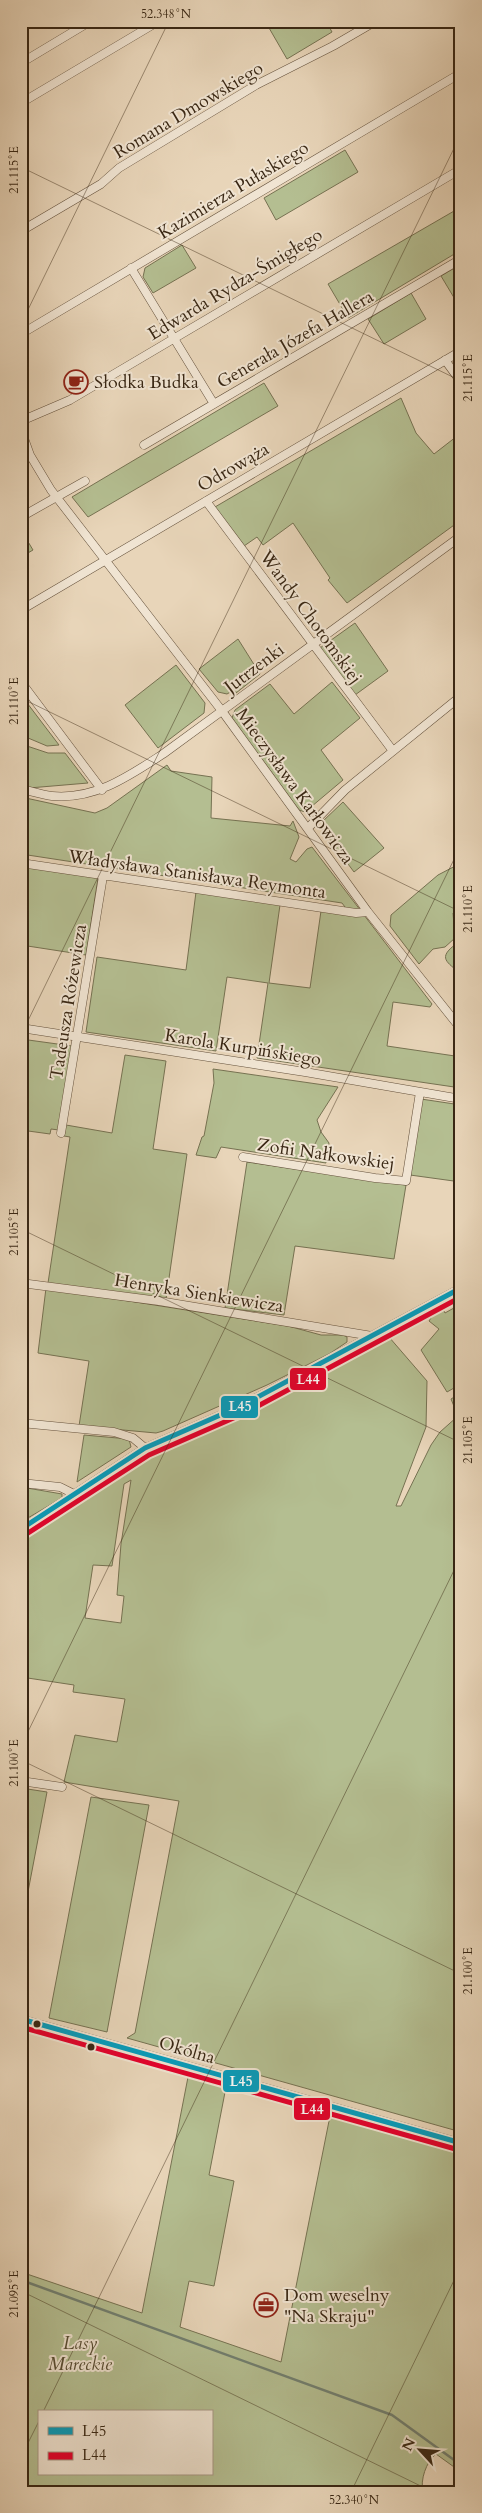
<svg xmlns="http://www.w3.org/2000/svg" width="482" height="2513" viewBox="0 0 482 2513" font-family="Cardo,serif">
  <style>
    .green { fill: #b4be91; stroke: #767252; fill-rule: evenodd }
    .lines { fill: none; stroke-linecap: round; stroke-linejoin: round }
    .stream { stroke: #717f70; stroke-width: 2.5 }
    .minor-casing { stroke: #65523d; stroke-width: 9 }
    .minor { stroke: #f0e4d2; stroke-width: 8 }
    .bus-1-casing { stroke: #f0e4d2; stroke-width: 9 }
    .bus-2-casing { stroke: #f0e4d2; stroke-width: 9 }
    .bus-1 { stroke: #069cbb; stroke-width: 5 }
    .bus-2 { stroke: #e4002b; stroke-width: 5 }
    .ticks { fill: none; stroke: #392714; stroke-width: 1; stroke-opacity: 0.45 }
    .bus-dot { fill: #392714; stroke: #f0e4d2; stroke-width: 2 }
    .labels { text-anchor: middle; stroke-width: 4; stroke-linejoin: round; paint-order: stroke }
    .street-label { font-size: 18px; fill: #392714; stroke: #f0e4d2 }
    .poi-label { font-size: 18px; fill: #392714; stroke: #f0e4d2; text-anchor: start }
    .park-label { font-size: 18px; font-style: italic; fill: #584d33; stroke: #f0e4d2 }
    .line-badge { stroke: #f0e4d2; stroke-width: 2 }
    .badge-label { font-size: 14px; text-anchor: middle; font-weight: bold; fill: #fff }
    .neatline { fill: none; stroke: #392714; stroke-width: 2 }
    .ticks-label { font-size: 12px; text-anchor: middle; fill: #392714 }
  </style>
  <rect width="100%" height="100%" fill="#e8d5b9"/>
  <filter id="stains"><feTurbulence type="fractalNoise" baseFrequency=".004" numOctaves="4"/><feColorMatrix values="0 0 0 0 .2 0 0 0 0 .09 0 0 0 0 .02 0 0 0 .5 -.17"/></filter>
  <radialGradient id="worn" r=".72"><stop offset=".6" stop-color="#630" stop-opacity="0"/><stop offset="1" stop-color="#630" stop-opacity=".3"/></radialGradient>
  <path class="green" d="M 265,21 L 326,21 L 332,32 L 287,59 Z
    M 345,150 L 358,172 L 276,220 L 264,198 Z
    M 461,207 L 461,250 L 348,318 L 328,284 Z
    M 182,245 L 196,268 L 153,293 L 143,277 L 145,268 Z
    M 461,264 L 461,298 L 456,301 L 441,276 Z
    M 411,293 L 426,319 L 384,344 L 368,319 Z
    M 264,383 L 278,406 L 88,517 L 72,497 Z
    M 401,398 L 416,433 L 434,454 L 461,433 L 461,478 L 457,481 L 461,487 L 461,520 L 347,603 L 328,580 L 330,578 L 293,523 L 263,545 L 257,537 L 244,546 L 215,507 Z
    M 21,530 L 33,550 L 21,557 Z
    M 355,623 L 388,671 L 355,695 L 320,648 Z
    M 238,639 L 260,674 L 236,693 L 234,690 L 227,694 L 218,692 L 199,669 Z
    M 176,665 L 205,703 L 204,713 L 158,748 L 125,705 Z
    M 332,682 L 360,718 L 321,750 L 343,780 L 305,812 L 299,810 L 232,718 L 235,710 L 270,684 L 294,714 Z
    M 21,695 L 59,745 L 47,746 L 21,735 Z
    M 21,744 L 48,753 L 65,753 L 88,783 L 29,788 L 21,785 Z
    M 167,765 L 171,771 L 212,777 L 211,818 L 290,826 L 293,821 L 299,837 L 290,859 L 296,862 L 307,849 L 312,847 L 432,1004 L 430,1007 L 393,1002 L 387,1046 L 455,1056 L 461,1064 L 461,1088 L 257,1058 L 268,983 L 227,977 L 216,1051 L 86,1032 L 97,957 L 186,970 L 196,892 L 280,905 L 269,983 L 310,988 L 321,911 L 351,915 L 342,903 L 21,854 L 21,797 L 95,813 L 107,808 Z
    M 343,802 L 384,848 L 354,872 L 322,829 L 323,821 Z
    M 461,863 L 461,908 L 453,913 L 455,938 L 445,947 L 433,949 L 419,964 L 390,926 L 391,915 L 438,875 Z
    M 21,866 L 98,878 L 86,955 L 21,945 Z
    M 456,944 L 461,944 L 461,974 C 447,962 437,958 456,944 Z
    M 21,1039 L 72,1046 L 59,1130 L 51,1129 L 50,1134 L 21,1130 Z
    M 125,1055 L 166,1061 L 153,1149 L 187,1154 L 166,1299 L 48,1283 L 70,1137 L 64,1136 L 66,1125 L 112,1133 Z
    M 213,1069 L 338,1087 L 317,1120 L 321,1132 L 329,1143 L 326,1163 L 221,1147 L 216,1158 L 196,1155 L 202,1137 L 204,1136 L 214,1083 Z
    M 421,1099 L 461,1105 L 457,1143 L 461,1144 L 461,1182 L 410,1175 Z
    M 247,1162 L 406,1185 L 394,1259 L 295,1246 L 284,1315 L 225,1308 Z
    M 46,1288 L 288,1326 L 321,1335 L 343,1335 L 347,1337 L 347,1342 L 329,1354 L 267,1385 L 163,1431 L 156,1433 L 79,1426 L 89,1361 L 38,1353 Z
    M 440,1304 L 445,1313 L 461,1304 L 461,1384 L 447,1392 L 421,1350 L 439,1329 L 429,1321 Z
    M 389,1337 L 427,1381 L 426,1427 L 396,1506 L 401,1506 L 431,1445 L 440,1432 L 458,1416 L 451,1399 L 461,1393 L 461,2132 L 127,2038 L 135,2033 L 179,1801 L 64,1782 L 75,1735 L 117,1742 L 125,1699 L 73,1692 L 74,1685 L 21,1677 L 21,1535 L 65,1506 L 130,1470 L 131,1465 L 272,1400 ZM 131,1480 L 121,1544 L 117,1595 L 124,1596 L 121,1623 L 85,1618 L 93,1565 L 112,1566 L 124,1484 Z
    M 84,1435 L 129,1439 L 131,1447 L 77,1482 Z
    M 21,1487 L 62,1494 L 62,1498 L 21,1522 Z
    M 21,1788 L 47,1792 L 27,1897 L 21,1896 Z
    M 91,1797 L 149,1805 L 107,2032 L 49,2018 Z
    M 189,2072 L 217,2079 L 217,2085 L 226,2087 L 209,2175 L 234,2181 L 214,2286 L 189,2281 L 180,2327 L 281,2362 L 330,2116 L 336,2115 L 461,2150 L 461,2472 L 436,2454 C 426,2462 420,2480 423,2492 L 21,2492 L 21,2272 L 142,2313 ZM 39,2412 L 211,2412 L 211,2474 L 39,2474 Z"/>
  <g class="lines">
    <path class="stream" d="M 21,2280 L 392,2415 L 461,2465"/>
    <g class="minor-casing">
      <path id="minor" d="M 21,63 L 91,21
        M 21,103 L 159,21
        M 21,231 L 101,184 L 119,168 L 256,85 L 333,46 L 376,21
        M 131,268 L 214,404
        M 21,334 L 461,73
        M 445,360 L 461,382
        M 21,421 L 70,400 L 461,169
        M 21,430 L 30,455 L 51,490 L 222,711 L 368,912 L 461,1029
        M 144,445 L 461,259
        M 206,501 L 393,751
        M 21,517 L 85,481
        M 21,610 L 461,351
        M 21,682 L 102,790
        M 21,789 C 31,791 42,795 52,796 C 95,800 129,776 163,754 L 461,536
        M 308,828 L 345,790 L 461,696
        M 21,863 L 356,913 L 368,912
        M 21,1028 L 305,1072 L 461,1099
        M 61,1133 L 103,876
        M 243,1157 L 375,1178 L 406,1181 L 420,1092
        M 21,1283 L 159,1301 L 372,1336
        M 21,1423 L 114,1432 L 133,1438 L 145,1448
        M 21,1483 L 60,1487 L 74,1494
        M 21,1529 L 145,1448 L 241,1406 L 461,1288
        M 21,1781 L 62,1787
        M 21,2019 L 461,2143"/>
    </g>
    <use href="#minor" class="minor"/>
    <g class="bus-1-casing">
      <path id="bus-1" d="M 21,1529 L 145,1448 L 241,1406 L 461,1288
        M 21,2019 L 461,2143"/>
    </g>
    <g class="bus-2-casing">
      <path id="bus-2" d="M 25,1535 L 149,1455 L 245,1413 L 461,1297
        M 21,2027 L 459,2150"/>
    </g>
    <use href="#bus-1" class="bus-1"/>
    <use href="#bus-2" class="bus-2"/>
  </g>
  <path class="ticks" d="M 21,167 L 461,381M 21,324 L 169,21M 21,698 L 461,912M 21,1035 L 461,134M 21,1229 L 461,1443M 21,1746 L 461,845M 21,1760 L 461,1974M 21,2291 L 433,2492M 43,2412 L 461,1556M 21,2457 L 39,2421M 351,2492 L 461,2266"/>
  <defs>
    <g id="cafe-ring" transform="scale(1.25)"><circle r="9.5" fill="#f0e4d2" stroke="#8f2418" stroke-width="1.5"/><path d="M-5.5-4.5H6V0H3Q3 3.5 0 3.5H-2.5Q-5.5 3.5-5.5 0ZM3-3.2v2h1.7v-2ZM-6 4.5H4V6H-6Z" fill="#8f2418"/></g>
    <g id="office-ring" transform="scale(1.25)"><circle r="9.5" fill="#f0e4d2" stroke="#8f2418" stroke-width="1.5"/><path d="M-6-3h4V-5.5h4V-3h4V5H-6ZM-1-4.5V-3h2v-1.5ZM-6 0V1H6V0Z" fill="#8f2418"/></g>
  </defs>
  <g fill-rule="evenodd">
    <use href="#cafe-ring" x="76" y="382"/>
    <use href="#office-ring" x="266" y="2305"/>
  </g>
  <g class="bus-dot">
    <circle cx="37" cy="2024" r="4.5"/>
    <circle cx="91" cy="2047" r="4.5"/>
  </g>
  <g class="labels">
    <g class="street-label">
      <text transform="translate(188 110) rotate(-31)" y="6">Romana Dmowskiego</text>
      <text transform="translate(233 190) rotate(-31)" y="6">Kazimierza Pułaskiego</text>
      <text transform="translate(235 284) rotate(-31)" y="6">Edwarda Rydza-Śmigłego</text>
      <text transform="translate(295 339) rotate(-30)" y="6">Generała Józefa Hallera</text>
      <text transform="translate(233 467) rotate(-30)" y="6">Odrowąża</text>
      <text transform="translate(311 617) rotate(54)" y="6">Wandy Chotomskiej</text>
      <text transform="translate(254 668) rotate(-37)" y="6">Jutrzenki</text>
      <text transform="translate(295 786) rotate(54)" y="6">Mieczysława Karłowicza</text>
      <text transform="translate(197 874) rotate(8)" y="6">Władysława Stanisława Reymonta</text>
      <text transform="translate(68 1002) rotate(-81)" y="6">Tadeusza Różewicza</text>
      <text transform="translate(243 1047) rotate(9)" y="6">Karola Kurpińskiego</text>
      <text transform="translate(326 1154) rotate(8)" y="6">Zofii Nałkowskiej</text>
      <text transform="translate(199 1293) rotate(9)" y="6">Henryka Sienkiewicza</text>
      <text transform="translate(187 2050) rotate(16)" y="6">Okólna</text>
    </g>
    <g class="poi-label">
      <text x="94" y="388">Słodka Budka</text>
      <text x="284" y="2301">Dom weselny<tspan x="284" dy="21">"Na Skraju"</tspan></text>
    </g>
    <g class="park-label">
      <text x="80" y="2349">Lasy<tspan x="80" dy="21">Mareckie</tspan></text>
    </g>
  </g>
  <g class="line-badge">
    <rect x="289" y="1367" width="38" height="24" rx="5" fill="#e4002b"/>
    <rect x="220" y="1395" width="39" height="24" rx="5" fill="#069cbb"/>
    <rect x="222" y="2069" width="38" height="24" rx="5" fill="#069cbb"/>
    <rect x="293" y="2097" width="38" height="24" rx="5" fill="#e4002b"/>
  </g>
  <g class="badge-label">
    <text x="308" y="1384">L44</text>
    <text x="240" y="1411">L45</text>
    <text x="241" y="2086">L45</text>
    <text x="312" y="2114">L44</text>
  </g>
  <rect width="482" height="2513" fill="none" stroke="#e8d5b9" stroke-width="55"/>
  <rect x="38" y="2410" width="175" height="65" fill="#f0e4d2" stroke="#a79886"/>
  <rect x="48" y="2427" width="25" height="8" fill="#069cbb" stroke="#a79886"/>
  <text x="82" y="2436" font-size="15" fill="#392714">L45</text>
  <rect x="48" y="2452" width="25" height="8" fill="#e4002b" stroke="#a79886"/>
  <text x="82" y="2460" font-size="15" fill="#392714">L44</text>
  <g transform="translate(420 2450) rotate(296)" stroke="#f0e4d2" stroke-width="4" paint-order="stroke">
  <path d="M0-4L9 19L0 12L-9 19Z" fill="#392714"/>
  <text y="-8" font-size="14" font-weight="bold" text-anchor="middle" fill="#392714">N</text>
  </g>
  <rect x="28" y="28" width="426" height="2458" class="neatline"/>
  <g class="ticks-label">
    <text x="166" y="18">52.348°N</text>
    <text transform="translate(14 170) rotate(-90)" y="4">21.115°E</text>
    <text transform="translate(468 378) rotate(-90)" y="4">21.115°E</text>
    <text transform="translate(14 701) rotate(-90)" y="4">21.110°E</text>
    <text transform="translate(468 909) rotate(-90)" y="4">21.110°E</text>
    <text transform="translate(14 1232) rotate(-90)" y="4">21.105°E</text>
    <text transform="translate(468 1440) rotate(-90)" y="4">21.105°E</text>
    <text transform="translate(14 1763) rotate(-90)" y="4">21.100°E</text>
    <text transform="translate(468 1971) rotate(-90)" y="4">21.100°E</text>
    <text transform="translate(14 2294) rotate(-90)" y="4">21.095°E</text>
    <text x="354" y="2504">52.340°N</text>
  </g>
  <rect width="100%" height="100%" filter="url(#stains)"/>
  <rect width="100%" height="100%" fill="url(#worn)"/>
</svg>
